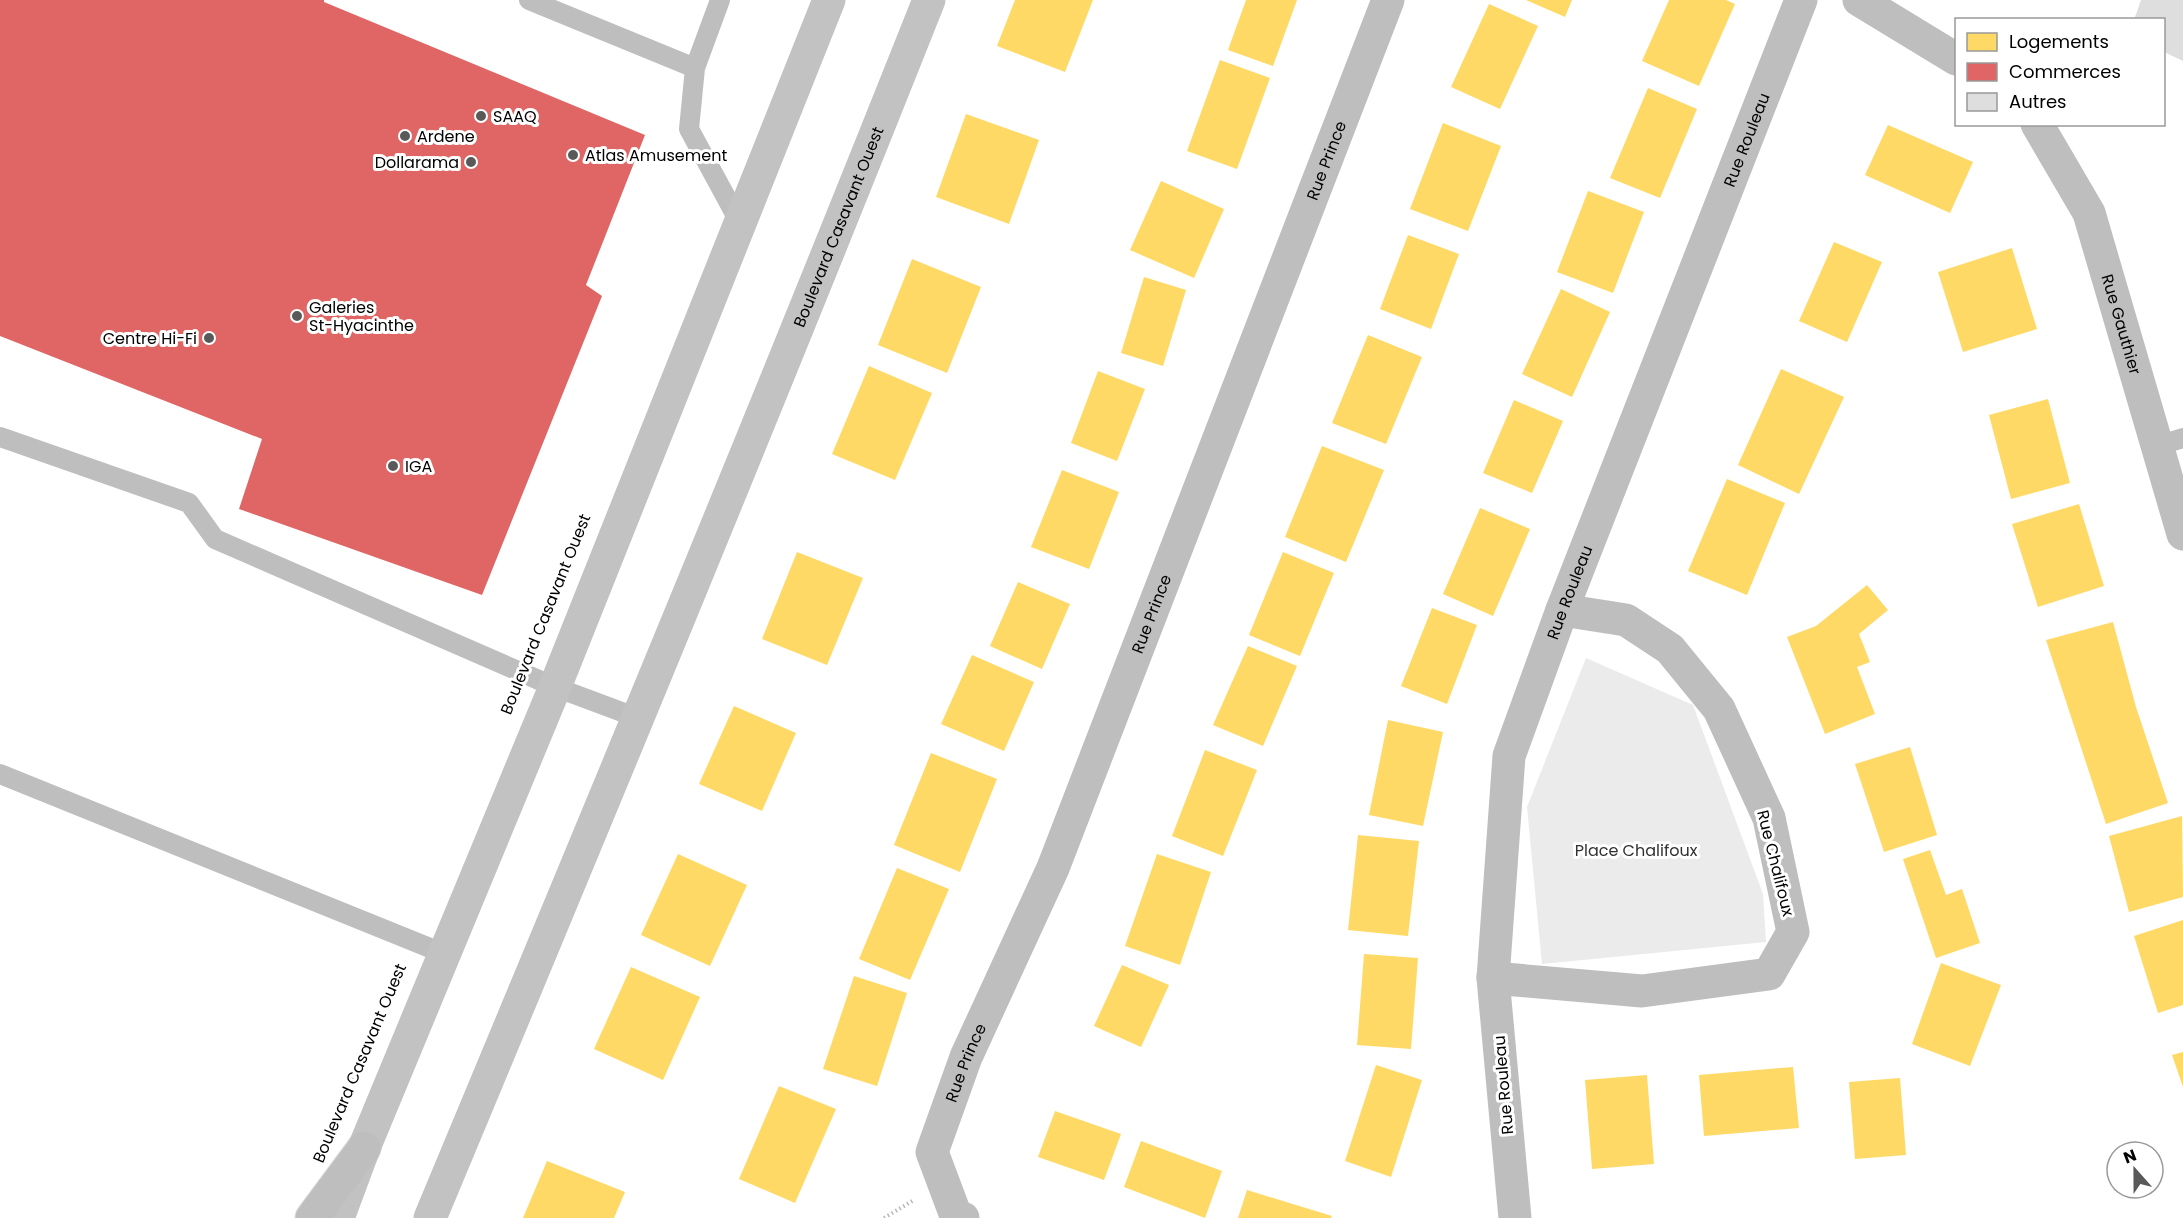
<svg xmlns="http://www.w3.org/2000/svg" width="2183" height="1218" viewBox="0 0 2183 1218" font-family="Poppins,sans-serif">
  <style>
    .green { fill: #ebebeb }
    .homes { fill: #ffd966 }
    .shops { fill: #e06666 }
    .building { fill: #dedede }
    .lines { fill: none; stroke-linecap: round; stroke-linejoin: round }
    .primary-casing { stroke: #dbdbdb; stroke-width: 35 }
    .path { stroke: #b9b9b9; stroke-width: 4; stroke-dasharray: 1.5 3; stroke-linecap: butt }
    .lane { stroke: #bebebe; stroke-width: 20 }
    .street { stroke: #bebebe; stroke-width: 33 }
    .secondary { stroke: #c2c2c2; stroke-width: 33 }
    .primary { stroke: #bebebe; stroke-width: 33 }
    .poi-dot { fill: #595959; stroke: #fff; stroke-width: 2 }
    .labels { text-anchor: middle; stroke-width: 6; stroke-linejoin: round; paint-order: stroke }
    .poi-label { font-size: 16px; fill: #000; stroke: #fff; text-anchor: start }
    .street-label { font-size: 16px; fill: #000; stroke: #fff }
    .park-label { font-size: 16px; fill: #313131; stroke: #fff }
  </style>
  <rect width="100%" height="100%" fill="#fff"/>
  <path class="green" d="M 1586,658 L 1693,705 L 1763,894 L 1766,942 L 1542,964 L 1527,807 Z"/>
  <path class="homes" d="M 1015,0 L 1093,0 L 1065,72 L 997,46 Z
    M 1246,0 L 1297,0 L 1273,66 L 1228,50 Z
    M 1526,0 L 1572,0 L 1565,17 Z
    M 1669,0 L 1726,0 L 1735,4 L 1699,86 L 1642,61 Z
    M 1489,4 L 1538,26 L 1500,109 L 1451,87 Z
    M 1220,60 L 1270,78 L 1237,169 L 1187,151 Z
    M 1648,88 L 1697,109 L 1660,198 L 1610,178 Z
    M 966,114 L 1039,140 L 1009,224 L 936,197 Z
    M 1443,123 L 1501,146 L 1468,231 L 1410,209 Z
    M 1888,125 L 1973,162 L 1950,213 L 1865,175 Z
    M 1161,181 L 1224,209 L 1194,278 L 1130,250 Z
    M 1588,191 L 1644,212 L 1613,293 L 1557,272 Z
    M 1408,235 L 1459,254 L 1431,329 L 1380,309 Z
    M 1834,242 L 1882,262 L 1847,342 L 1799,321 Z
    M 2012,248 L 2037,329 L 1963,352 L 1938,272 Z
    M 912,259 L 981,287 L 947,373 L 878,345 Z
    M 1144,277 L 1186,290 L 1163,366 L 1121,353 Z
    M 1561,289 L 1610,312 L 1572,397 L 1522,374 Z
    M 1368,335 L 1422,357 L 1386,444 L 1332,423 Z
    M 869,366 L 932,393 L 895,480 L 832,454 Z
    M 1781,369 L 1844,397 L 1799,494 L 1738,465 Z
    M 1098,371 L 1145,389 L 1117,461 L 1071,443 Z
    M 2048,399 L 2070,483 L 2011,499 L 1989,415 Z
    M 1514,400 L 1563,421 L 1532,493 L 1483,473 Z
    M 1322,446 L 1384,470 L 1346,562 L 1285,537 Z
    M 1062,470 L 1119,492 L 1089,569 L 1031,547 Z
    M 1727,479 L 1785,503 L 1747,595 L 1688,571 Z
    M 2079,504 L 2104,586 L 2038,607 L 2012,524 Z
    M 1480,508 L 1530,529 L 1493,616 L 1443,594 Z
    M 797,552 L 863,578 L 827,665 L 762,639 Z
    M 1283,552 L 1334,573 L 1300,656 L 1249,635 Z
    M 1018,582 L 1070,604 L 1042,669 L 990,646 Z
    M 1867,585 L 1888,610 L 1859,634 L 1870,662 L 1857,667 L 1875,714 L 1825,734 L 1787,637 L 1816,626 Z
    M 1432,608 L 1477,625 L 1447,704 L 1401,686 Z
    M 2113,622 L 2136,707 L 2168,803 L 2106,824 L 2046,640 Z
    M 1248,646 L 1297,666 L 1263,746 L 1213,725 Z
    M 972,655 L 1034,682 L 1004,751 L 941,724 Z
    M 734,706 L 796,733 L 762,811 L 699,784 Z
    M 1388,720 L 1443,732 L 1423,826 L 1369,815 Z
    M 1910,747 L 1937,835 L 1884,852 L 1855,764 Z
    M 1205,750 L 1257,770 L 1223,856 L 1172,836 Z
    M 931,753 L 997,779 L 960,872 L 894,845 Z
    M 2182,816 L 2183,897 L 2129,912 L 2109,836 Z
    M 1358,835 L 1419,841 L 1408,936 L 1348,930 Z
    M 1930,850 L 1946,895 L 1962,889 L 1980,943 L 1936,958 L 1903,859 Z
    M 678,854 L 747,885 L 710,966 L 641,935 Z
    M 1157,854 L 1211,872 L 1180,965 L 1125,946 Z
    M 897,868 L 949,889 L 910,980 L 859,959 Z
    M 2183,920 L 2183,1005 L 2158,1013 L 2134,936 Z
    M 1364,954 L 1418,958 L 1411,1049 L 1357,1045 Z
    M 1941,963 L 2001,985 L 1970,1066 L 1912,1044 Z
    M 1122,965 L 1169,985 L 1141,1047 L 1094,1026 Z
    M 631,967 L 700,997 L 663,1080 L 594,1049 Z
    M 854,976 L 907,993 L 877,1086 L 823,1069 Z
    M 2183,1052 L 2183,1087 L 2172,1055 Z
    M 1376,1065 L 1422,1080 L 1391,1177 L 1345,1161 Z
    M 1793,1067 L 1799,1128 L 1704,1136 L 1699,1075 Z
    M 1647,1075 L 1654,1164 L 1592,1169 L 1585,1080 Z
    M 1900,1078 L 1906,1155 L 1855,1159 L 1849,1082 Z
    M 779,1086 L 836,1109 L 795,1203 L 739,1179 Z
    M 1055,1111 L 1121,1134 L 1104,1180 L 1038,1157 Z
    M 1141,1141 L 1222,1171 L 1205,1218 L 1124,1187 Z
    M 547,1161 L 625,1192 L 614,1218 L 523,1218 Z
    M 1247,1190 L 1332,1216 L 1331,1218 L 1238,1218 Z"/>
  <path class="shops" d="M 0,0 L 324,0 L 324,2 L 645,135 L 586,285 L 602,296 L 482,595 L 239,509 L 262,439 L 0,336 Z"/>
  <path class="building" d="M 2141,0 L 2183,0 L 2183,61 L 2164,52 L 2164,20 L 2134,20 Z"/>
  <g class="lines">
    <g class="primary-casing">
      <path id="primary" d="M 312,1218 L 364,1148"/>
    </g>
    <path class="path" d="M 327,1137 L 375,1023
      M 884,1218 L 914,1200"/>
    <path class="lane" d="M 529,0 L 695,68 L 720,0
      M 695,68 L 689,129 L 740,223
      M 0,437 L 189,503 L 215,539 L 555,687 L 638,718
      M 2157,446 L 2183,438
      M 0,774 L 445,954"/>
    <g class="street">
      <path d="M 1859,0 L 1956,59"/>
      <path id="s1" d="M 2037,124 L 2089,213 L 2183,534"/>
      <path d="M 1493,978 L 1642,991 L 1769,974 L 1793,932 L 1769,818 L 1719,709 L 1670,649 L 1626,620 L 1562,610"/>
      <path id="s2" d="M 963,1218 L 956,1216 L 932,1152 L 966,1057 L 1053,868 L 1388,0"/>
      <path id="s3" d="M 1515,1218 L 1493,978 L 1509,756 L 1562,610 L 1801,0"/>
    </g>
    <g class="secondary">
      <path d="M 338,1218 L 364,1148 L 555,687 L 829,0"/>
      <path id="s4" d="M 430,1218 C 599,813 767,408 929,0"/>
    </g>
    <use href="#primary" class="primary"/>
  </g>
  <g class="poi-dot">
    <circle cx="481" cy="116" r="6"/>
    <circle cx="405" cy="136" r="6"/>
    <circle cx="573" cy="155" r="6"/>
    <circle cx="471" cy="162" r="6"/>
    <circle cx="297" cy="316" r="6"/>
    <circle cx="209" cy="338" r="6"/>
    <circle cx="393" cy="466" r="6"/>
  </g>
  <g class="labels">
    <g class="poi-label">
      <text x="493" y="122">SAAQ</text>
      <text x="417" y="142">Ardene</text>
      <text x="585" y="161">Atlas Amusement</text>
      <text x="459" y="168" text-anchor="end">Dollarama</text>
      <text x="309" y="313">Galeries<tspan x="309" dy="18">St-Hyacinthe</tspan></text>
      <text x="197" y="344" text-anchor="end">Centre Hi-Fi</text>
      <text x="405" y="472">IGA</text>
    </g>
    <g class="street-label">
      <text dy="6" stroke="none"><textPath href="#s3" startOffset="1124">Rue Rouleau</textPath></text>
      <text dy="6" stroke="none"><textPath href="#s2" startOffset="1143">Rue Prince</textPath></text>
      <text dy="6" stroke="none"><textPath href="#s4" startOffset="1072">Boulevard Casavant Ouest</textPath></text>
      <text dy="6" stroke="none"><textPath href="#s1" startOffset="219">Rue Gauthier</textPath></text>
      <text dy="6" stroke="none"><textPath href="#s3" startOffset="638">Rue Rouleau</textPath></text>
      <text transform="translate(545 614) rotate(-68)" y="6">Boulevard Casavant Ouest</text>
      <text dy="6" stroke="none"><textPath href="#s2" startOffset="657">Rue Prince</textPath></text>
      <text transform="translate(1776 863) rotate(76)" y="6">Rue Chalifoux</text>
      <text transform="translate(359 1063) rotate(-67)" y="6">Boulevard Casavant Ouest</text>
      <text dy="6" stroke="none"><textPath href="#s2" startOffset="171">Rue Prince</textPath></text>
      <text transform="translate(1503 1085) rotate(-95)" y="6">Rue Rouleau</text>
    </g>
    <g class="park-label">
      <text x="1636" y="856">Place Chalifoux</text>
    </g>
  </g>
  <rect x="1955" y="18" width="210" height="108" fill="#ffffff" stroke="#999999" stroke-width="1.5"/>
  <rect x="1967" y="33" width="30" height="18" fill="#ffd966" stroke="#999999" stroke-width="1.5"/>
  <text x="2009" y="48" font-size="18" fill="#000000">Logements</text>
  <rect x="1967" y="63" width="30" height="18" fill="#e06666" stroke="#999999" stroke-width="1.5"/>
  <text x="2009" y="78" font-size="18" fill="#000000">Commerces</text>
  <rect x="1967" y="93" width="30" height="18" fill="#dedede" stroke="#999999" stroke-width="1.5"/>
  <text x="2009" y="108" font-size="18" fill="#000000">Autres</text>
  <g transform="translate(2135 1170) rotate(339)"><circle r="28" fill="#ffffff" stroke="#999999" stroke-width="1.5"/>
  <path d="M0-4.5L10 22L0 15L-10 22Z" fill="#595959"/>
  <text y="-9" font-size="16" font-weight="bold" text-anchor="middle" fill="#000000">N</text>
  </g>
</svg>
